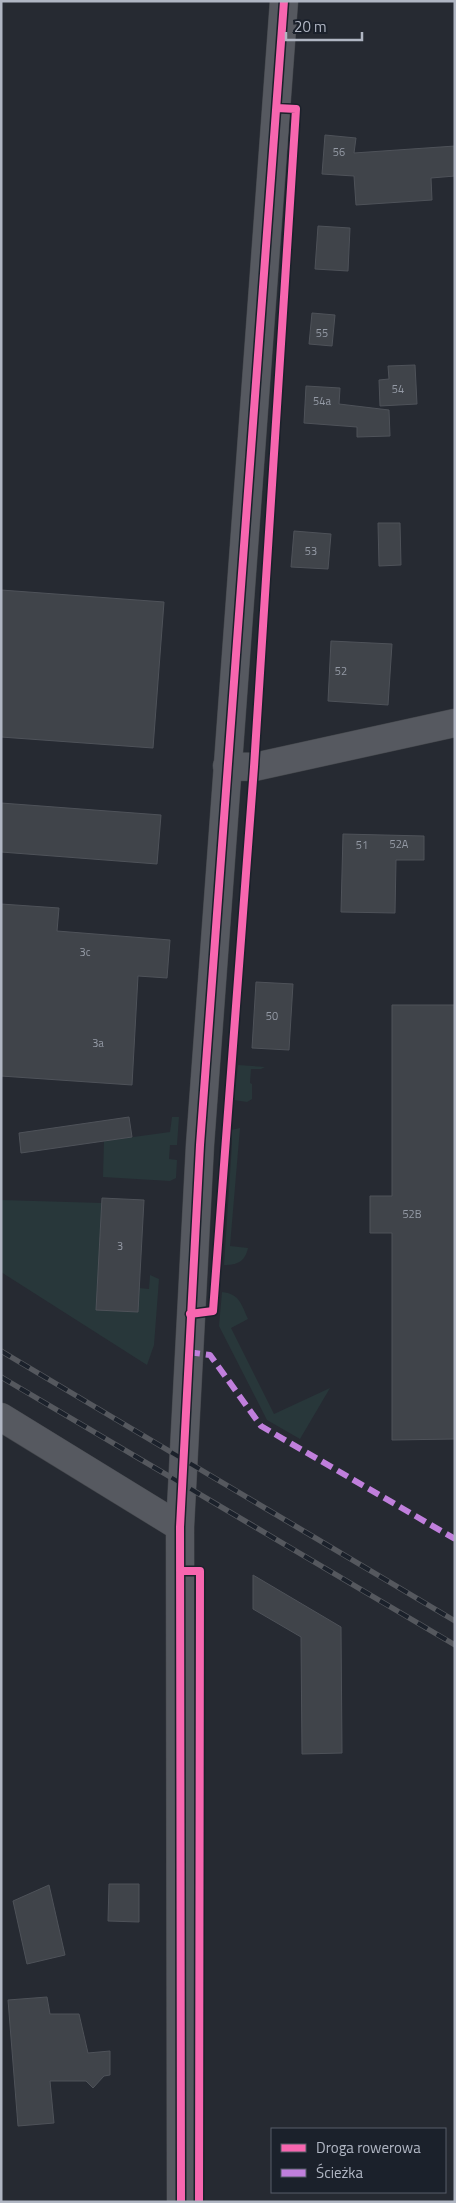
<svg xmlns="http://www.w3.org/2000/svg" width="456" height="2203" viewBox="0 0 456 2203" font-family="'Titillium Web',sans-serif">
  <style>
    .green { fill: #28373a }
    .building { fill: #40444a; stroke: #4e5259 }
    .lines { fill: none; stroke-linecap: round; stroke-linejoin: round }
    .minor-casing { stroke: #42454a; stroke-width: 29 }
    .minor { stroke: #565960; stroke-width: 28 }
    .rail-casing { stroke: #55585e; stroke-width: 5.5 }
    .rail { stroke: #1b212b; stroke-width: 4; stroke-dasharray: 11; stroke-linecap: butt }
    .quiet { stroke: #c07fdc; stroke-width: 6; stroke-dasharray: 12 6; stroke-linecap: butt }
    .cycleway-casing { stroke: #1b212b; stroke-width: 11 }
    .cycleway { stroke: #f766af; stroke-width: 8 }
    .labels { text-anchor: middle; stroke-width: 4.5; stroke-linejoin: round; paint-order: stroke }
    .number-label { font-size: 11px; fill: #949aa5 }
  </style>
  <rect width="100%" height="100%" fill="#262a32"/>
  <path class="green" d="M 238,1065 L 265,1067 L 261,1069 L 251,1069 L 250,1083 L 252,1084 L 252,1099 L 247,1102 L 234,1100 Z
    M 172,1117 L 179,1117 L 177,1145 L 170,1145 L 169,1159 L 177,1160 L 176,1178 L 170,1181 L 103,1177 L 104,1141 L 170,1132 Z
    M 240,1128 L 230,1246 L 248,1248 C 245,1262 237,1265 224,1265 L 232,1144 L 231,1130 Z
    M 1,1200 L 102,1203 L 139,1288 L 149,1289 L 150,1275 L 159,1279 L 154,1345 L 147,1365 L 1,1272 Z
    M 222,1292 C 240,1294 241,1304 248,1319 L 231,1328 L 274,1414 L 330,1388 L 300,1439 L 267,1420 L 219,1326 Z"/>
  <path class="building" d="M 325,135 L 356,138 L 354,153 L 455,146 L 455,176 L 431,178 L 432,200 L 356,205 L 354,176 L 322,174 Z
    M 318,226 L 350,228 L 348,271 L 315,269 Z
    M 312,313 L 335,315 L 332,346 L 309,344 Z
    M 415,365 L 417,404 L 380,406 L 379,380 L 389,379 L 388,366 Z
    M 306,386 L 340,388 L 339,404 L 389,410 L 390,436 L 357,437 L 357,427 L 304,423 Z
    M 378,523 L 400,523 L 401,565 L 379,566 Z
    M 294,531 L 331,534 L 328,569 L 291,567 Z
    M 1,590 L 164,602 L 153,748 L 1,737 Z
    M 331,641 L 392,644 L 388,705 L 328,701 Z
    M 1,803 L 161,815 L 157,864 L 1,852 Z
    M 343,834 L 424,836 L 424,860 L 396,860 L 395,913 L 341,912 Z
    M 1,904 L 59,908 L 57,931 L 170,940 L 167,978 L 138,976 L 132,1085 L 1,1076 Z
    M 256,982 L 293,984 L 289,1050 L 252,1048 Z
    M 392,1005 L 455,1005 L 455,1439 L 392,1440 L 392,1233 L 370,1233 L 370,1196 L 392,1196 Z
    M 129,1117 L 132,1137 L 21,1153 L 19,1133 Z
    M 102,1198 L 144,1200 L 138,1312 L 96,1310 Z
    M 253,1575 L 341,1627 L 342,1753 L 302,1754 L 301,1637 L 253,1609 Z
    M 109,1884 L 139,1884 L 139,1922 L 108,1921 Z
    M 49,1885 L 65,1955 L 27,1964 L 13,1901 Z
    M 47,1997 L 50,2014 L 79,2014 L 88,2053 L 110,2051 L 110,2075 L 104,2076 L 93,2088 L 86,2081 L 50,2081 L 54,2123 L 18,2126 L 8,2000 Z"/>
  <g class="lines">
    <g class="minor-casing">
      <path id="minor" d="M 227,766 L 254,767 L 455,723
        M 1,1417 L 180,1527
        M 181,2202 L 180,1527 L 200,1145 L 284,1"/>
    </g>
    <use href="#minor" class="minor"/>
    <g class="rail-casing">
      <path id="rail" d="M 1,1351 L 455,1621
        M 1,1377 L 455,1645"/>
    </g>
    <use href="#rail" class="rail"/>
    <path class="quiet" d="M 188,1352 L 210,1355 L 261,1426 L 455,1539"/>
    <g class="cycleway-casing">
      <path id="cycleway" d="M 190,1314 L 213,1311 L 254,767 L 296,109 L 277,108
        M 180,1571 L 200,1571 L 199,2202
        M 181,2202 L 180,1527 L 200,1145 L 284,1"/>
    </g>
    <use href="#cycleway" class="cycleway"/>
  </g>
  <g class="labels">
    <g class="number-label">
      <text x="339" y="156">56</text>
      <text x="322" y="337">55</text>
      <text x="398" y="393">54</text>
      <text x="322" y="405">54a</text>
      <text x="311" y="555">53</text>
      <text x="341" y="675">52</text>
      <text x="399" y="848">52A</text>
      <text x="362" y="849">51</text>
      <text x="85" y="956">3c</text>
      <text x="272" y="1020">50</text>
      <text x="98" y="1047">3a</text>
      <text x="412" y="1218">52B</text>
      <text x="120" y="1250">3</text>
    </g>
  </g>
  <rect width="456" height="2203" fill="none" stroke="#b0b6c3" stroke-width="5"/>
  <rect x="271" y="2128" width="175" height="65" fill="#1b212b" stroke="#575d68"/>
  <rect x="281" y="2144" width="25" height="8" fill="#f766af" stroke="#575d68"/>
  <text x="316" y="2153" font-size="15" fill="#b0b6c3">Droga rowerowa</text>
  <rect x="281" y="2169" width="25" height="8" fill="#c07fdc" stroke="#575d68"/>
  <text x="316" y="2178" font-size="15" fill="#b0b6c3">Ścieżka</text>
  <path d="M286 32v8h76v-8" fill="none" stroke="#b0b6c3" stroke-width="2.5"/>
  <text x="294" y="32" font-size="15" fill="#b0b6c3" stroke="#1b212b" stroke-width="4" paint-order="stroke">20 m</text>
</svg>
